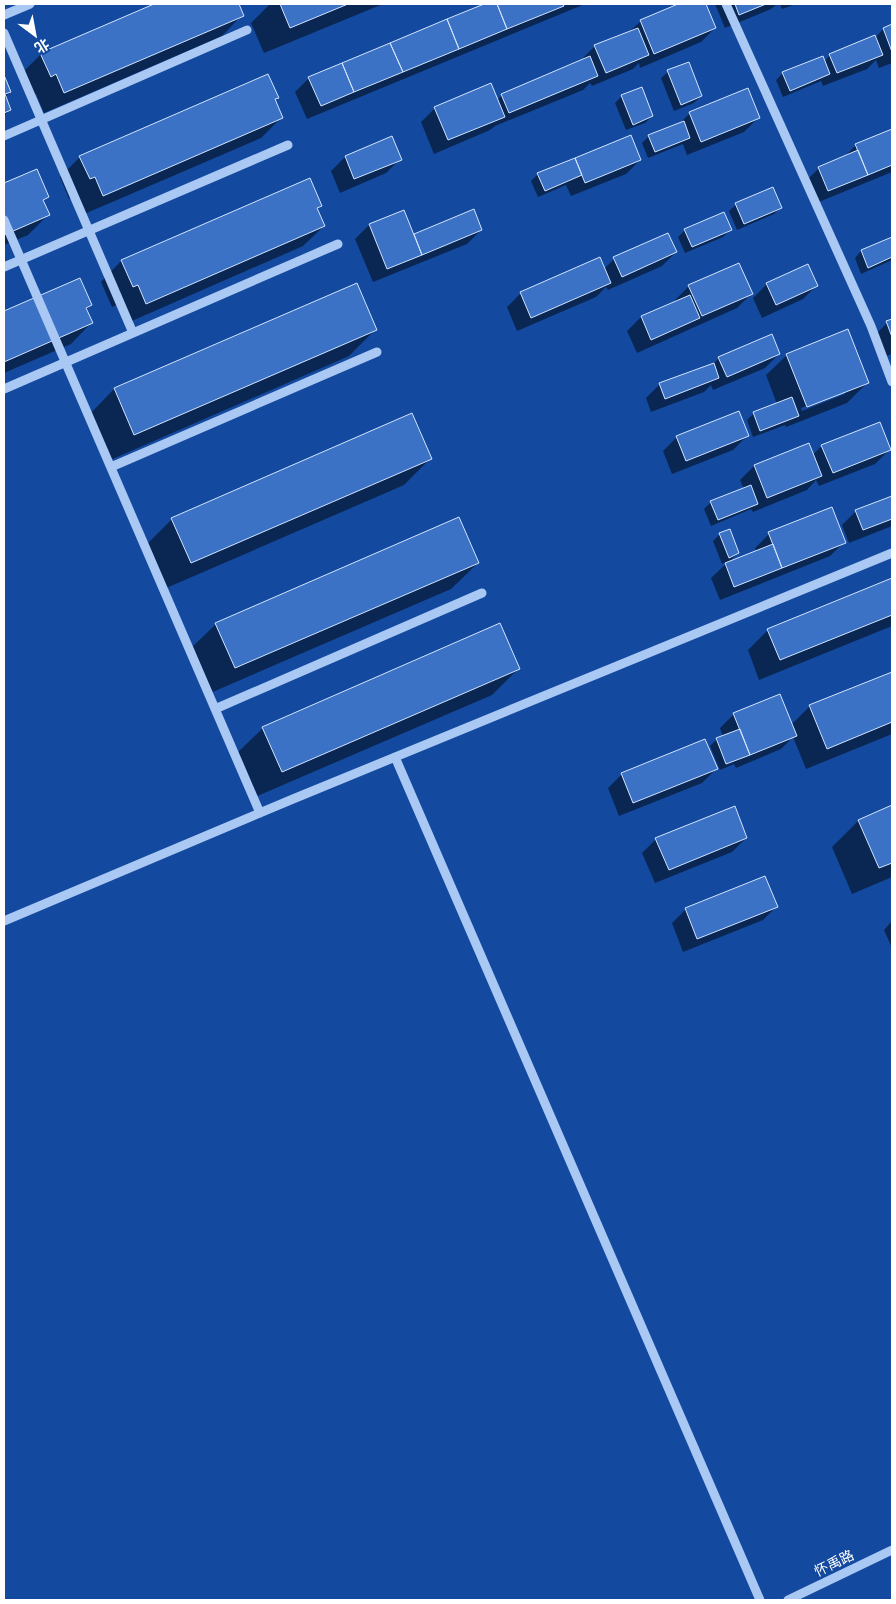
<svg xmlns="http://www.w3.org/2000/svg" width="896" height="1604" viewBox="0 0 896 1604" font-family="Montserrat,'Noto Sans SC',sans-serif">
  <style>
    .shadow { fill: #0007; fill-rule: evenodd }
    .building { fill: #3c72c5; stroke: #d2e4fd }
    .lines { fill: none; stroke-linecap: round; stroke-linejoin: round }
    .minor { stroke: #aac8f4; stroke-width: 9 }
    .labels { text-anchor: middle; stroke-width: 5; stroke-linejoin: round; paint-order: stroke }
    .street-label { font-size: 14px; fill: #fff; stroke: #13499e }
  </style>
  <rect width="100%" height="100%" fill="#13499e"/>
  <path class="shadow" d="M 157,4 L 237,4 L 242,15 L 222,36 L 44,113 L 36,94 L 30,96 L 21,74 L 41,54 Z
    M 270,4 L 383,4 L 264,53 L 251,23 Z
    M 487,4 L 585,4 L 307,119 L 295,92 L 309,78 Z
    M 681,4 L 705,4 L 715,28 L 701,42 L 640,68 L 639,63 L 633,69 L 592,86 L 590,83 L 583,90 L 495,126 L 490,130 L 434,154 L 421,122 L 435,108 L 497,100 L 502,95 L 581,60 L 595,46 L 629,32 L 641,21 Z
    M 715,4 L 777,4 L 771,9 L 725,28 Z
    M 780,4 L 796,4 L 782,9 Z
    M 892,26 L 892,63 L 879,68 L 876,60 L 867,69 L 823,86 L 821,81 L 783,97 L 776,80 L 783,73 L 824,62 L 830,55 L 875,38 L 883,29 Z
    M 668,72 L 701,96 L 694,103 L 674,111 L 661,78 Z
    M 4,78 L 10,92 L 5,97 L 10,109 L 4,116 Z
    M 622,96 L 652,116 L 645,123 L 626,130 L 615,103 Z
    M 277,98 L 274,101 L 281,118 L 261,138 L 82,215 L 74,196 L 69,199 L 60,177 L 80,157 Z
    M 690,113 L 758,118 L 744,132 L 687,155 L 683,144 L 648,158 L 642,143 L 649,136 L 678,125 Z
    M 892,130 L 892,172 L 814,204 L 805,182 L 819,168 L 843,158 L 856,145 Z
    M 391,138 L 400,159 L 386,173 L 340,193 L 331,171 L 345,157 Z
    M 640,160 L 626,174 L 571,196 L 566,185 L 538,197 L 531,181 L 538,174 Z
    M 36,171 L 47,197 L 42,202 L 48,215 L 28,235 L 4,245 L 4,185 Z
    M 309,180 L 320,206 L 317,210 L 324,226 L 303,246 L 125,324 L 117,305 L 112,307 L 101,282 L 121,261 Z
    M 736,205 L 781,207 L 774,214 L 737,230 L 729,211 Z
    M 473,211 L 481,230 L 467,244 L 373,282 L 355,239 L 369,225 L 413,235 Z
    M 685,230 L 730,230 L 723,237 L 685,253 L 678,237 Z
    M 892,238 L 892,260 L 861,274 L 855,258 L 861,251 Z
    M 676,252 L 662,266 L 608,290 L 606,287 L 596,297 L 517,331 L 507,307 L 521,293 L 604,269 L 614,259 Z
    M 79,280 L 91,305 L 86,310 L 91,323 L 71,344 L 4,373 L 4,312 Z
    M 767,284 L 817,285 L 803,299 L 762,318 L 753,298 Z
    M 356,285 L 375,330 L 349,356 L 108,461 L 88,416 L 114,389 Z
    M 689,286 L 751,294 L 737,308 L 637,353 L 627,331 L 641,317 L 676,302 L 675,300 Z
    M 892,320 L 892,354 L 881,358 L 873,337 L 887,323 Z
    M 779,354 L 765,368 L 713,390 L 711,385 L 704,392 L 651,412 L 646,398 L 660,384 L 712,365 L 719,358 Z
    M 787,355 L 868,382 L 847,403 L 786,427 L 785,425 L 753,437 L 747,420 L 753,414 L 777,404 L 766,375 ZM 845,391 L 845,394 L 802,411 L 801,408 Z
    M 747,436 L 733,450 L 672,474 L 663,451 L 677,437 Z
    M 808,445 L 812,455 L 822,446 L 889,450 L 875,464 L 819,486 L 816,480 L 807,490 L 753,512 L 751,509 L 711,526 L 704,509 L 711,502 L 744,489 L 740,480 L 754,466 Z
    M 430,459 L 404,485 L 164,589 L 146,545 L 172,519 Z
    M 892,497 L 892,526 L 849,543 L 842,525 L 856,511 Z
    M 720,534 L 738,553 L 728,563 L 757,552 L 755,548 L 769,534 L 844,542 L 830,556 L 720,600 L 711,578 L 729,561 L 722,564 L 713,541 Z
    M 478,563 L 451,589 L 208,694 L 189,650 L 216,624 Z
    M 892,580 L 892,626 L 759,680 L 748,650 L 768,630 Z
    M 518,669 L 492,695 L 255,797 L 236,754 L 263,728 Z
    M 892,673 L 892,734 L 806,769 L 793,737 L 781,749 L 736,768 L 734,764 L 720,770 L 710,746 L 717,739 L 723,737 L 720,728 L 734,714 L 791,725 L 810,706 Z
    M 716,769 L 702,783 L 619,816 L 608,788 L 622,774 Z
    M 892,806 L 892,877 L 852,894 L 832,847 L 858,821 Z
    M 746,838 L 732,852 L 655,883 L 642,853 L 656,839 Z
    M 777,906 L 763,920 L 683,952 L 672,923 L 686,909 Z
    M 892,921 L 892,948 L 884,930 Z"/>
  <path class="building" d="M 154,4 L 239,4 L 244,16 L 64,93 L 56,74 L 51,77 L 40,53 Z
    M 280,4 L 348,4 L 290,28 Z
    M 484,4 L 497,4 L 507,29 L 459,49 L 447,19 Z
    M 497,4 L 563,4 L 564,6 L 507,29 Z
    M 678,4 L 706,4 L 716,28 L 654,54 L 640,20 Z
    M 735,4 L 766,4 L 739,15 Z
    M 447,19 L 459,49 L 403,72 L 390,43 Z
    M 892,24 L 892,52 L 883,28 Z
    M 638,28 L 649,55 L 606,73 L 594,45 Z
    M 875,35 L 883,55 L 837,73 L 829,54 Z
    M 390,43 L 403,72 L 354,92 L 342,63 Z
    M 590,56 L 598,76 L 509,113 L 501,94 Z
    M 823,56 L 830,74 L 790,91 L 782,72 Z
    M 689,62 L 702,96 L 681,105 L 667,70 Z
    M 342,63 L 354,92 L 321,106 L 308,77 Z
    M 268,74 L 279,98 L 275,99 L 283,118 L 103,196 L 95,177 L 90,179 L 79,156 Z
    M 4,75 L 11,92 L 5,94 L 11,110 L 4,113 Z
    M 491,83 L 505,117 L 448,140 L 434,107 Z
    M 642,87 L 653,116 L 633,125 L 621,95 Z
    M 748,88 L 760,118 L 701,142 L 689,112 Z
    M 684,121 L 690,138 L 655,152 L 648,135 Z
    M 892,129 L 892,165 L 868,175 L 855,144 Z
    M 631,135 L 641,160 L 585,183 L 575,158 Z
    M 392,136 L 402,160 L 354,179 L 345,156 Z
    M 858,150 L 868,175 L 828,191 L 818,167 Z
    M 575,158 L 582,175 L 545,191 L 537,173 Z
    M 37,169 L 49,197 L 43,200 L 50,215 L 4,235 L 4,183 Z
    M 310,178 L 322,206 L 317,208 L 325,226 L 146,304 L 138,285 L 133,287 L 121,260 Z
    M 773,187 L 782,208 L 744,224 L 735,203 Z
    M 474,209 L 482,230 L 422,255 L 414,234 Z
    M 404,210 L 422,255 L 387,269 L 369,224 Z
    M 724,212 L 732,230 L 692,247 L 684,229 Z
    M 668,233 L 677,252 L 622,277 L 613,257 Z
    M 892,237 L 892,257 L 868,268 L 861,250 Z
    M 600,257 L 611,283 L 531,318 L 520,292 Z
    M 739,263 L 753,294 L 702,316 L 688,285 Z
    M 808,264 L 818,286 L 776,305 L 766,283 Z
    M 80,278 L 92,305 L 86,308 L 93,323 L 4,362 L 4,311 Z
    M 357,283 L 377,330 L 134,435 L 114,388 Z
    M 690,295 L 700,318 L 651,340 L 641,316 Z
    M 892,319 L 892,337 L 886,321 Z
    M 848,329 L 869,383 L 807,407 L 786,354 Z
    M 772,334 L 780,354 L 727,377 L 718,357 Z
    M 714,363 L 719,378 L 665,399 L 659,383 Z
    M 792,397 L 799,416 L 760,431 L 753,412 Z
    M 739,411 L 749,436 L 686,461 L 676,436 Z
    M 412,413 L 432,459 L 191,563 L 171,518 Z
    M 880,422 L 891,450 L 833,473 L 821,445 Z
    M 809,443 L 822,476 L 767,498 L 754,465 Z
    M 751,485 L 758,504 L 718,520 L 710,501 Z
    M 892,496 L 892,519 L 863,530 L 855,510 Z
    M 832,507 L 846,543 L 782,568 L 768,532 Z
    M 459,517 L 479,563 L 235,668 L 215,623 Z
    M 730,529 L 739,553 L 729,558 L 719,533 Z
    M 773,544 L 782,568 L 734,587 L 725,563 Z
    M 892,578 L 892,615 L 780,660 L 767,629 Z
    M 500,623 L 520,669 L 282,772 L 262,727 Z
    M 892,672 L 892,722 L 827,749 L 809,705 Z
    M 780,694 L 797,736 L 750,755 L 733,713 Z
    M 740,729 L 750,755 L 726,764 L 716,738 Z
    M 705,739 L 718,769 L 633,803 L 621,773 Z
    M 892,805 L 892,863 L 879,868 L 858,820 Z
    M 735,806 L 747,838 L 669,870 L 655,838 Z
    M 765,876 L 778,907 L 697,939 L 685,908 Z"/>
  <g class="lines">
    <path class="minor" d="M 726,4 L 871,326 L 892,382
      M 4,15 L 30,4
      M 4,33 L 133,333
      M 4,136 L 247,30
      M 4,220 L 260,813
      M 4,267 L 288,145
      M 4,389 L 338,244
      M 111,467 L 377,352
      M 215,709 L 482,593
      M 395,757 L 760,1600
      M 4,921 L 293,799 L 892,553
      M 788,1600 L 892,1550"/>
  </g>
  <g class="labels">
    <g class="street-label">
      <text transform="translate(834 1563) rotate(-26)" y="5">怀禹路</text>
    </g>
  </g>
  <rect width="896" height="1604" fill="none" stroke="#ffffff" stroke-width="10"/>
  <g transform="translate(35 35) rotate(148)" stroke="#13499e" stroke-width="4" paint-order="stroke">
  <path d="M0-4L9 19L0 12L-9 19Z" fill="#ffffff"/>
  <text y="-8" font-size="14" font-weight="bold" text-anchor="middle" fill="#ffffff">北</text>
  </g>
</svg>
